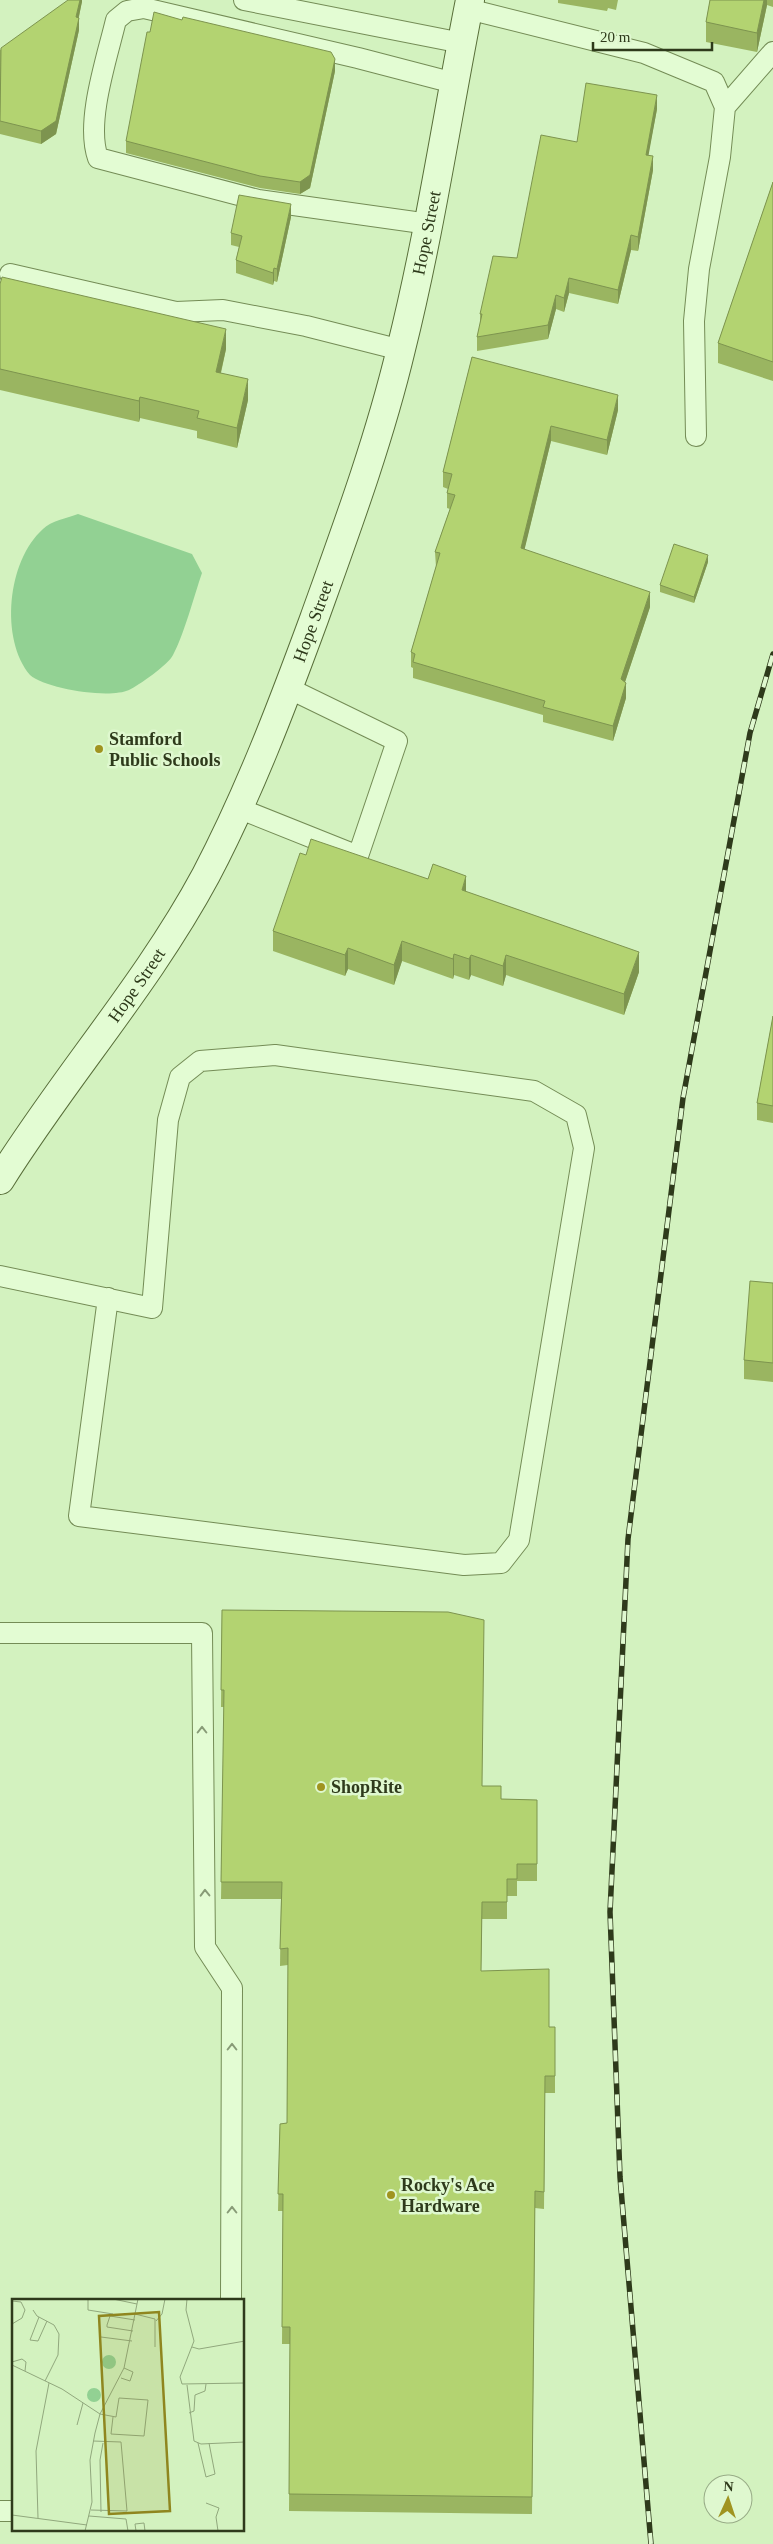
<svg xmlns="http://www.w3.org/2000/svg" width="773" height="2544" viewBox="0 0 773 2544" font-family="'Times New Roman',serif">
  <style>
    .pitch { fill: #92d193 }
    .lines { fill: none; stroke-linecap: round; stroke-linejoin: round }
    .lane-casing { stroke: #748c56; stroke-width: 22 }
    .secondary-casing { stroke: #586e39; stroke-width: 30 }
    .lane { stroke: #e3fcd3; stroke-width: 20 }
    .secondary { stroke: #e3fcd3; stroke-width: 28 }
    .rail-casing { stroke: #2e3a1b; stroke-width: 5.5 }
    .rail { stroke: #dff8cf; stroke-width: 4; stroke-dasharray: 11; stroke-linecap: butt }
    .wall { fill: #9ab561 }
    .shaded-wall { fill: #7d944f }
    .building { fill: #b3d371; stroke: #7d944f }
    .oneway { stroke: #889b77 }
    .poi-dot { fill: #a09420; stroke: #dff8cf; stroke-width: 2 }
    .labels { text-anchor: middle; stroke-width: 5; stroke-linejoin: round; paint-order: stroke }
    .street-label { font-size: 18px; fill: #2e3a1b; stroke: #dff8cf }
    .poi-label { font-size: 18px; font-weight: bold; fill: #2e3a1b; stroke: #dff8cf; text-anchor: start }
    .inset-road { fill: none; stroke: #91a87d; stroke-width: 1 }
    .view { fill: #8f861f; fill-opacity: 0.15; stroke: #8f861f; stroke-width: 2.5 }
    .inset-edge { fill: none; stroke: #2e3a1b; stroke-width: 2.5 }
  </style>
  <rect width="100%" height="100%" fill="#d3f2bf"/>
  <path class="pitch" d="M 78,514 L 192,554 L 202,573 C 194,596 184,635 173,655 C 169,664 138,686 129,690 C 109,699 46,689 30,675 C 0,639 7,561 43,529 C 51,521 67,518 78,514 Z"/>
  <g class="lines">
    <g class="lane-casing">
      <path id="lane" d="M 244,0 L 462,43
        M 468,9 L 644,53 L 714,82 L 725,107 L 720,157 L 699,269 L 694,321 L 696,436
        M 725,107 L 773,52
        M 429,224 L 258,200 L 98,158 C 85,122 107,58 116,20 L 127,11 L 144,8 L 358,58 L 454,83
        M 10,274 L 176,312 L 223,310 L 306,326 L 401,350
        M 238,808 L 358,856 L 397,741 L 288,688
        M 0,1276 L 152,1308 L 168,1120 L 180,1077 L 200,1061 L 275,1055 L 534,1091 L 576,1115 L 584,1148 L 519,1540 L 501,1563 L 464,1565 L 79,1516 L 108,1298
        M 0,1633 L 202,1633 L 205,1947 L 232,1988 L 231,2300
        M 0,2511 L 14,2511"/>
    </g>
    <g class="secondary-casing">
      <g id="secondary">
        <path id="s1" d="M 0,1180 C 65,1076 148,983 206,875 C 249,793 282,706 314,619 C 346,530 379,441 401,349 C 430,233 447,116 470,0"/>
      </g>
    </g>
    <use href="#lane" class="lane"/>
    <use href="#secondary" class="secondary"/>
    <g class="rail-casing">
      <path id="rail" d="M 651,2544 L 620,2177 L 610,1912 L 628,1539 L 683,1098 L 750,733 L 773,654"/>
    </g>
    <use href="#rail" class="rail"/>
  </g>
  <path class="wall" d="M 82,0 L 79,17 L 79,30 L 56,134 L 41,144 L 0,134 L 0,50 Z
    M 558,0 L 618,0 L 616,10 L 608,8 L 607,11 L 558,3 Z
    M 710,0 L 773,0 L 773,7 L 767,5 L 757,52 L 706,42 L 706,22 Z
    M 335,71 L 310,188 L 300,194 L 260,188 L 126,153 L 126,141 Z
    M 657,109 L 648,155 L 653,170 L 638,251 L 631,250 L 618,304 L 569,293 L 564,312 L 556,309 L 548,339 L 477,351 L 477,337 L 480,326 L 480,314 L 517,258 L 577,142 Z
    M 773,182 L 773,381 L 718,363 L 718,343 Z
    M 291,217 L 277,282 L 274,281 L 273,285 L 236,273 L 236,260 L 239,247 L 231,245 L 231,233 Z
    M 0,284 L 226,349 L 221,373 L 248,400 L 237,448 L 197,438 L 197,431 L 140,418 L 139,422 L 0,390 Z
    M 472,357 L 618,410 L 607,455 L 551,441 L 524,550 L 650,607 L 625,682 L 626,698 L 613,741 L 543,722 L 543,715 L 413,678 L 413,668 L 411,667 L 411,652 L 436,567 L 435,552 L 450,509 L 447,508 L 447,493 L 448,489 L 443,487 L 443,472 Z
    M 708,562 L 694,603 L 660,592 L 660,585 Z
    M 306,855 L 428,879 L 466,892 L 639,972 L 624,1015 L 506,975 L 503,986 L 471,975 L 469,980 L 454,975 L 453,979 L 402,961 L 394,985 L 348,969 L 345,976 L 273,951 L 273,931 Z
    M 773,1016 L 773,1123 L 757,1120 L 757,1103 Z
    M 773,1283 L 773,1382 L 744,1379 L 744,1360 Z
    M 222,1610 L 501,1799 L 537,1800 L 537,1881 L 517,1881 L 517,1896 L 507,1896 L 507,1919 L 482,1919 L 481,1971 L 549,2027 L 555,2027 L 555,2093 L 545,2093 L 544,2209 L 535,2208 L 532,2514 L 289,2511 L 290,2344 L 282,2344 L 283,2211 L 278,2211 L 280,2124 L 287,2123 L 288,1965 L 280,1966 L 281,1899 L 221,1899 L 224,1707 L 221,1707 Z"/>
  <path class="shaded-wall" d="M 80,0 L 82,0 L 82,2 L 76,29 L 76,17 Z
    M 764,0 L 767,0 L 767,5 L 757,52 L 757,33 Z
    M 79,18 L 79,30 L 56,134 L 41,144 L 41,131 Z
    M 335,59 L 335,71 L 310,188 L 300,194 L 300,182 Z
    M 657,95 L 657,109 L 646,169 L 646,155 Z
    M 653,156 L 653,170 L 638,251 L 638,237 Z
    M 291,204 L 291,217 L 277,282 L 277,269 Z
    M 631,235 L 631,250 L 618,304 L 618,290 Z
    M 274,268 L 274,281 L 273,285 L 273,273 Z
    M 569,278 L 569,293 L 564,312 L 564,298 Z
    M 556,295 L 556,309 L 548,339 L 548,325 Z
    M 226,329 L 226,349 L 216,393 L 216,372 Z
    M 248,379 L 248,400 L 237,448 L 237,428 Z
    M 618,395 L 618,410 L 607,455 L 607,440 Z
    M 140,397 L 140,418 L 139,422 L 139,401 Z
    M 551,426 L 551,441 L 521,564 L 521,548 Z
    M 708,555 L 708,562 L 694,603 L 694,597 Z
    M 650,592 L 650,607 L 621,694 L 621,679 Z
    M 626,683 L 626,698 L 613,741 L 613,726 Z
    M 466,876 L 466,896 L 462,890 Z
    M 402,941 L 402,961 L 394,985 L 394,965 Z
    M 348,948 L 348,969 L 345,976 L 345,955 Z
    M 639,952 L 639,972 L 624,1015 L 624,994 Z
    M 454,954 L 454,975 L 453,979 L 453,959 Z
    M 471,955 L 471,975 L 469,980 L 469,959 Z
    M 506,955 L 506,975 L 503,986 L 503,966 Z"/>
  <path class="building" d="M 68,0 L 80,0 L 76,17 L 79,18 L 56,121 L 41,131 L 0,121 L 1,48 Z
    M 710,0 L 764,0 L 757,33 L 706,22 Z
    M 154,12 L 182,20 L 183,17 L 331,52 L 335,59 L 310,175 L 300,182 L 260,176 L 126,141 L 147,32 L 150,32 Z
    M 586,83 L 657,95 L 646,155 L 653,156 L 638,237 L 631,235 L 618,290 L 569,278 L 564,298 L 556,295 L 548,325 L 477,337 L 482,314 L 480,314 L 493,256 L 517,258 L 541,135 L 577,142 Z
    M 773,182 L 773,362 L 718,343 Z
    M 239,195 L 291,204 L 277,269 L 274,268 L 273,273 L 236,260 L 242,236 L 231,233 Z
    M 2,277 L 226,329 L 216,372 L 248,379 L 237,428 L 197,418 L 199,411 L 140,397 L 139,401 L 0,369 L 0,284 Z
    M 472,357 L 618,395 L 607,440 L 551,426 L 521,548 L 650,592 L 621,679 L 626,683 L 613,726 L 543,707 L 545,701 L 413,662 L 415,654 L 411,652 L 440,553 L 435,552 L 455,495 L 447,493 L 452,474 L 443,472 Z
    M 674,544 L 708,555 L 694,597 L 660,585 Z
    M 311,839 L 428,879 L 433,864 L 466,876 L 462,890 L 639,952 L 624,994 L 506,955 L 503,966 L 471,955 L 469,959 L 454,954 L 453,959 L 402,941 L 394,965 L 348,948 L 345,955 L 273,931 L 300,853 L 306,855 Z
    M 773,1016 L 773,1106 L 757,1103 Z
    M 750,1281 L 773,1283 L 773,1363 L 744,1360 Z
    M 222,1610 L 448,1612 L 484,1620 L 482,1786 L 501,1786 L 501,1799 L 537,1800 L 537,1864 L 517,1864 L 517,1879 L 507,1879 L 507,1902 L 482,1902 L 481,1971 L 549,1969 L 549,2027 L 555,2027 L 555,2076 L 545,2076 L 544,2192 L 535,2191 L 532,2497 L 289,2494 L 290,2327 L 282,2327 L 283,2194 L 278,2194 L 280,2124 L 287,2123 L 288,1948 L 280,1949 L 282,1882 L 221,1882 L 224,1690 L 221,1690 Z"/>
  <defs><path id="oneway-chevron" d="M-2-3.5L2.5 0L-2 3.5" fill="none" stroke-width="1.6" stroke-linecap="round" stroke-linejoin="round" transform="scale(1.25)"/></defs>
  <g class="oneway">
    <use href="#oneway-chevron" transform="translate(202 1730) rotate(-90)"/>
    <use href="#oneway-chevron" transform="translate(205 1893) rotate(-91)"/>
    <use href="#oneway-chevron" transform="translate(232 2047) rotate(-90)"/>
    <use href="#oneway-chevron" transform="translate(232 2210) rotate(-90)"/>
  </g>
  <g class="poi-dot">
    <circle cx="99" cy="749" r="5"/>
    <circle cx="321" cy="1787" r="5"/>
    <circle cx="391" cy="2195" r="5"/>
  </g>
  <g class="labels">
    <g class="street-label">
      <text dy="6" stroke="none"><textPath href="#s1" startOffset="1049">Hope Street</textPath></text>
      <text dy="6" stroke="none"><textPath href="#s1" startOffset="644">Hope Street</textPath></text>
      <text dy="6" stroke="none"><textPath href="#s1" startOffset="238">Hope Street</textPath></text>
    </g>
    <g class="poi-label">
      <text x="109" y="745">Stamford<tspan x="109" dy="21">Public Schools</tspan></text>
      <text x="331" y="1793">ShopRite</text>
      <text x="401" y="2191">Rocky's Ace<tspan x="401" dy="21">Hardware</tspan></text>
    </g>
  </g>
  <g transform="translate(12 2299)">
    <rect width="232" height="232" fill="#d3f2bf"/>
    <path d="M90 63a7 7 0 1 1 14 0a7 7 0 1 1-14 0ZM75 96a7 7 0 1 1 14 0a7 7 0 1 1-14 0Z" fill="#92d193"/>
    <path class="inset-road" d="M 76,0 L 76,11 L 101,15M 101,0 L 125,5M 175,0 L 174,11 L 182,42 L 168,78 L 170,85 L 233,84M 0,2 L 9,3 L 13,11 L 10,19 L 0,25M 21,11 L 25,17 L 42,26 L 47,35 L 46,56 L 33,82M 123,15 L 143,20 L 143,48M 27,18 L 18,41 L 26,42 L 35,22M 144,22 L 150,15 L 153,0M 121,32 L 95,28 L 95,26 L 98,17 L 123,21M 89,38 L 120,42M 180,48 L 187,50 L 233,42M 0,63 L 10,60 L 14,63 L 13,72M 0,66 L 50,90 L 88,115 L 104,118 L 107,99 L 136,101 L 132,137 L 99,135 L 101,118M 109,79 L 118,82 L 121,73 L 112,69M 175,86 L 182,142 L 189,145 L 233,143M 177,114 L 182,112 L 183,96 L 193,92 L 194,85M 65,126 L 71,104M 186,144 L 194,178 L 203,175 L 197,144M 194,204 L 207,209 L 204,218 L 206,232M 79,211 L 115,212 L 109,143 L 81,142M 89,213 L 88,161 L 91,144M 0,216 L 75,226M 77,217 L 114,220 L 116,232M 26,219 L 24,152 L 37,84M 73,232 L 80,203 L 78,161 L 83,134 L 88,115 L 112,69 L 126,0M 124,232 L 123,225 L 132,224 L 133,232"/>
    <path class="view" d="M 147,13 L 158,212 L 97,215 L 87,17 Z"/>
    <rect width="232" height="232" class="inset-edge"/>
  </g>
  <g transform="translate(728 2499) rotate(3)"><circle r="24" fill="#dff8cf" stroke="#98ac87"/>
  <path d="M0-4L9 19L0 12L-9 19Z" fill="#a09420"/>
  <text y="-8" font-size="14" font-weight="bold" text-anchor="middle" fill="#2e3a1b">N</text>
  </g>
  <path d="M593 42v8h119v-8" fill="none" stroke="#2e3a1b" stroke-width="2.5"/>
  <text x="600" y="42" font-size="15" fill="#2e3a1b" stroke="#dff8cf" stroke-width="4" paint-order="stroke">20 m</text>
</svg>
